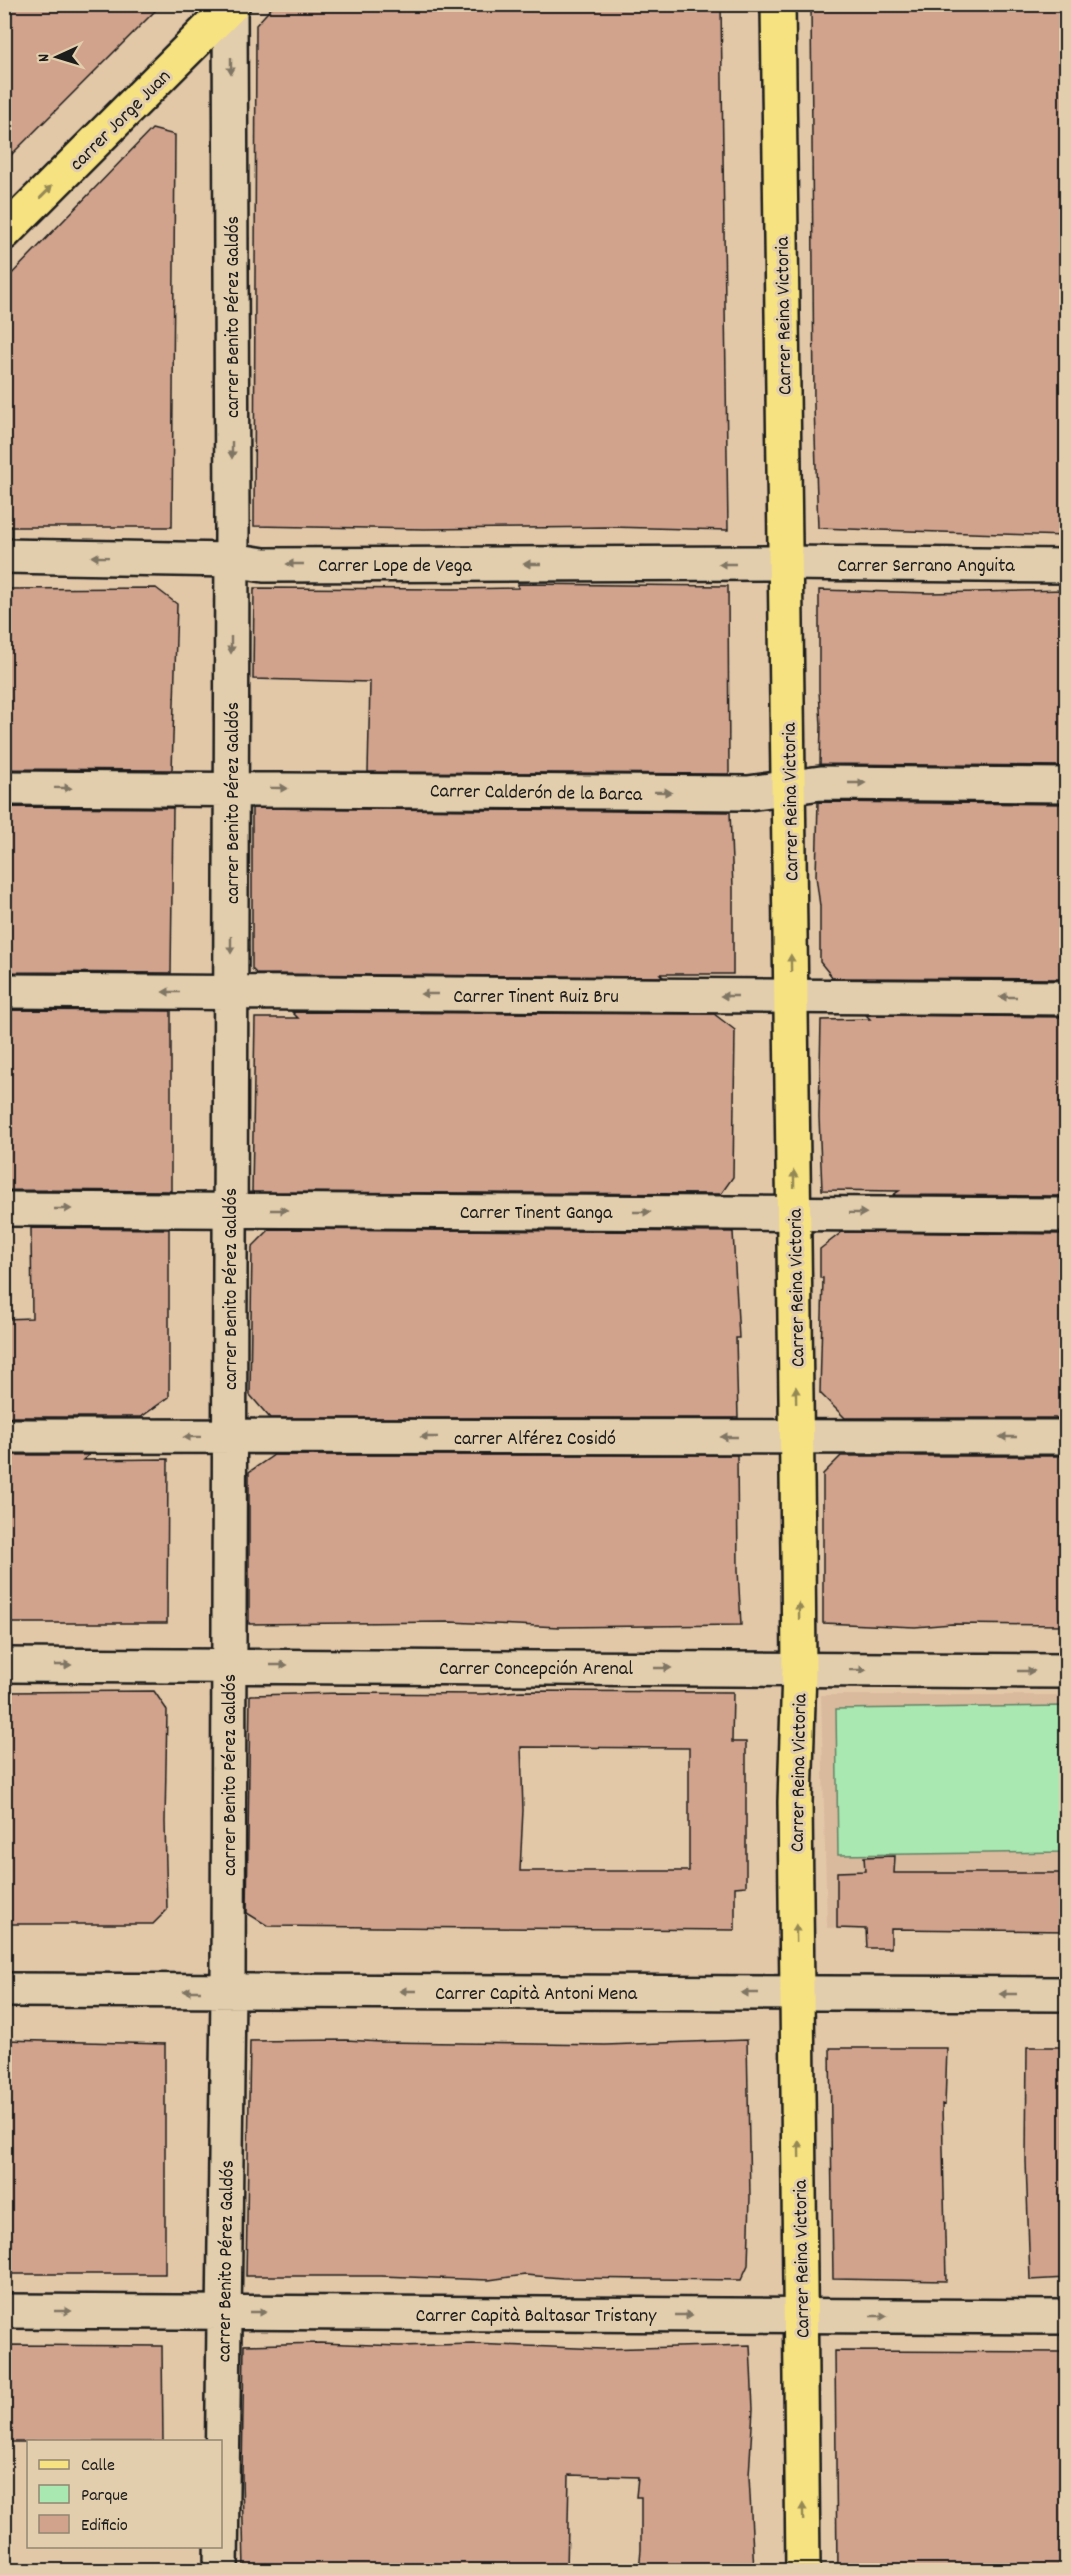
<svg xmlns="http://www.w3.org/2000/svg" width="1071" height="2575" viewBox="0 0 1071 2575" font-family="Dekko,sans-serif">
  <style>
    .built { fill: #daba9d }
    .green { fill: #a9e9b1; stroke: #628266; stroke-width: 1.5 }
    .building { fill: #d1a38c; stroke: #1c1c1c; stroke-width: 1.5; fill-rule: evenodd }
    .lines { fill: none; stroke-linecap: round; stroke-linejoin: round }
    .minor-casing { stroke: #1c1c1c; stroke-width: 38 }
    .major-casing { stroke: #1c1c1c; stroke-width: 38 }
    .minor { stroke: #e2ceac; stroke-width: 33 }
    .major { stroke: #f7e281; stroke-width: 33 }
    .oneway { fill: #7f7564 }
    .oneway2 { fill: #948954 }
    .labels { text-anchor: middle; stroke-width: 6; stroke-linejoin: round; paint-order: stroke }
    .street-label { font-size: 20px; fill: #1c1c1c; stroke: #e2ceac }
  </style>
  <rect width="100%" height="100%" fill="#e3c8a8"/>
  <filter id="ink" filterUnits="userSpaceOnUse"><feTurbulence type="fractalNoise" baseFrequency=".0167" numOctaves="2"/><feDisplacementMap in="SourceGraphic" scale="12" xChannelSelector="R" yChannelSelector="G"/><feConvolveMatrix kernelMatrix="1 2 1 2 8 2 1 2 1" color-interpolation-filters="sRGB"/></filter>
  <g filter="url(#ink)">
    <path class="built" d="M 821,1695 L 1066,1695 L 1066,1931 L 827,1928 Z"/>
    <path class="green" d="M 1064,1706 L 1065,1852 L 838,1855 L 836,1709 Z"/>
    <path class="building" d="M 4,4 L 162,4 L 4,162 Z
      M 275,4 L 721,4 L 728,530 L 610,527 L 424,529 L 254,526 L 256,25 Z
      M 811,4 L 1066,4 L 1066,536 L 818,528 L 814,406 Z
      M 152,129 L 175,135 L 172,527 L 4,527 L 4,282 Z
      M 518,584 L 728,586 L 729,774 L 368,772 L 370,682 L 253,679 L 254,588 L 452,589 L 518,588 Z
      M 156,588 L 177,604 L 172,770 L 4,769 L 4,589 Z
      M 819,590 L 930,593 L 1066,590 L 1066,766 L 820,764 L 821,726 L 819,690 Z
      M 818,802 L 1066,804 L 1066,979 L 833,978 L 820,962 L 820,906 L 816,876 Z
      M 4,807 L 173,808 L 171,973 L 4,972 Z
      M 252,808 L 730,812 L 733,888 L 733,974 L 660,974 L 663,977 L 257,974 L 252,969 Z
      M 4,1010 L 171,1011 L 171,1191 L 4,1190 Z
      M 292,1012 L 714,1014 L 735,1030 L 733,1177 L 721,1194 L 252,1192 L 255,1018 L 298,1018 Z
      M 866,1015 L 1066,1017 L 1066,1196 L 893,1195 L 899,1191 L 822,1190 L 819,1117 L 821,1020 L 870,1019 Z
      M 31,1228 L 169,1229 L 169,1397 L 141,1417 L 4,1417 L 4,1319 L 32,1318 Z
      M 270,1229 L 733,1232 L 739,1338 L 736,1338 L 738,1418 L 270,1418 L 250,1395 L 252,1247 Z
      M 842,1232 L 1066,1234 L 1066,1418 L 845,1418 L 820,1393 L 823,1278 L 820,1278 L 820,1249 Z
      M 4,1455 L 89,1455 L 83,1460 L 168,1459 L 167,1623 L 4,1623 Z
      M 274,1455 L 737,1455 L 738,1570 L 741,1625 L 559,1627 L 450,1622 L 249,1624 L 249,1472 Z
      M 841,1456 L 1066,1456 L 1066,1625 L 952,1624 L 915,1627 L 823,1623 L 823,1474 Z
      M 154,1691 L 167,1710 L 165,1822 L 167,1910 L 153,1924 L 4,1924 L 4,1692 Z
      M 521,1691 L 733,1692 L 732,1742 L 746,1742 L 746,1886 L 735,1887 L 735,1930 L 268,1926 L 247,1913 L 250,1695 L 342,1693 L 483,1694 ZM 521,1747 L 689,1748 L 689,1871 L 520,1871 L 523,1810 Z
      M 895,1856 L 894,1873 L 1066,1873 L 1066,1931 L 891,1929 L 891,1948 L 867,1948 L 866,1929 L 837,1928 L 837,1872 L 865,1871 L 864,1857 Z
      M 4,2040 L 165,2044 L 165,2274 L 4,2274 Z
      M 346,2040 L 381,2042 L 605,2045 L 747,2040 L 750,2197 L 748,2265 L 741,2280 L 562,2278 L 525,2275 L 489,2280 L 381,2276 L 246,2276 L 250,2041 Z
      M 1027,2047 L 1066,2047 L 1066,2278 L 1030,2280 L 1026,2161 Z
      M 830,2048 L 947,2048 L 945,2105 L 942,2104 L 946,2281 L 833,2279 Z
      M 320,2343 L 399,2346 L 472,2344 L 602,2349 L 750,2345 L 753,2409 L 749,2476 L 754,2571 L 639,2571 L 641,2549 L 641,2497 L 636,2497 L 638,2477 L 569,2475 L 567,2571 L 244,2571 L 242,2475 L 244,2345 Z
      M 4,2345 L 162,2346 L 163,2442 L 4,2442 Z
      M 835,2351 L 1066,2352 L 1066,2571 L 837,2571 Z"/>
    <g class="lines">
      <g class="minor-casing">
        <path id="minor" d="M 4,556 L 232,560 L 264,565 L 785,563 L 1066,566
          M 4,788 L 748,793 L 821,783 L 1066,785
          M 4,991 L 1066,998
          M 4,1209 L 1066,1215
          M 4,1436 L 1066,1437
          M 4,1665 L 1066,1671
          M 4,1990 L 1066,1994
          M 4,2311 L 1066,2317
          M 221,2570 L 228,1991 L 232,526 L 230,7"/>
      </g>
      <g class="major-casing">
        <path id="major" d="M 778,4 L 798,1552 L 799,1669 L 795,1802 L 803,2570
          M 4,233 L 233,4"/>
      </g>
      <use href="#minor" class="minor"/>
      <use href="#major" class="major"/>
    </g>
    <defs><path id="oneway-solid" d="M-6-.8H1V-3.2L6.5 0L1 3.2V.8H-6Z" transform="scale(1.5)"/></defs>
    <g class="oneway">
      <use href="#oneway-solid" transform="translate(231 66) rotate(90)"/>
      <use href="#oneway-solid" transform="translate(232 450) rotate(90)"/>
      <use href="#oneway-solid" transform="translate(100 557) rotate(-179)"/>
      <use href="#oneway-solid" transform="translate(295 564) rotate(180)"/>
      <use href="#oneway-solid" transform="translate(532 564) rotate(180)"/>
      <use href="#oneway-solid" transform="translate(727 564) rotate(180)"/>
      <use href="#oneway-solid" transform="translate(231 645) rotate(90)"/>
      <use href="#oneway-solid" transform="translate(857 783)"/>
      <use href="#oneway-solid" transform="translate(63 788) rotate(1)"/>
      <use href="#oneway-solid" transform="translate(279 788) rotate(1)"/>
      <use href="#oneway-solid" transform="translate(663 792) rotate(1)"/>
      <use href="#oneway-solid" transform="translate(231 945) rotate(90)"/>
      <use href="#oneway-solid" transform="translate(171 992) rotate(-180)"/>
      <use href="#oneway-solid" transform="translate(429 994) rotate(-180)"/>
      <use href="#oneway-solid" transform="translate(729 996) rotate(-180)"/>
      <use href="#oneway-solid" transform="translate(1008 997) rotate(-180)"/>
      <use href="#oneway-solid" transform="translate(63 1209)"/>
      <use href="#oneway-solid" transform="translate(279 1210)"/>
      <use href="#oneway-solid" transform="translate(642 1212)"/>
      <use href="#oneway-solid" transform="translate(858 1213) rotate(1)"/>
      <use href="#oneway-solid" transform="translate(192 1437) rotate(179)"/>
      <use href="#oneway-solid" transform="translate(429 1437) rotate(-180)"/>
      <use href="#oneway-solid" transform="translate(729 1437) rotate(-180)"/>
      <use href="#oneway-solid" transform="translate(1008 1437) rotate(-180)"/>
      <use href="#oneway-solid" transform="translate(63 1665)"/>
      <use href="#oneway-solid" transform="translate(279 1665)"/>
      <use href="#oneway-solid" transform="translate(663 1668)"/>
      <use href="#oneway-solid" transform="translate(858 1670)"/>
      <use href="#oneway-solid" transform="translate(1026 1671)"/>
      <use href="#oneway-solid" transform="translate(192 1991) rotate(-180)"/>
      <use href="#oneway-solid" transform="translate(408 1991) rotate(-180)"/>
      <use href="#oneway-solid" transform="translate(750 1993) rotate(-180)"/>
      <use href="#oneway-solid" transform="translate(1008 1994) rotate(-180)"/>
      <use href="#oneway-solid" transform="translate(63 2311)"/>
      <use href="#oneway-solid" transform="translate(258 2312)"/>
      <use href="#oneway-solid" transform="translate(684 2315)"/>
      <use href="#oneway-solid" transform="translate(879 2316)"/>
    </g>
    <g class="oneway2">
      <use href="#oneway-solid" transform="translate(46 192) rotate(-45)"/>
      <use href="#oneway-solid" transform="translate(791 963) rotate(-91)"/>
      <use href="#oneway-solid" transform="translate(794 1179) rotate(-91)"/>
      <use href="#oneway-solid" transform="translate(796 1395) rotate(-91)"/>
      <use href="#oneway-solid" transform="translate(799 1611) rotate(-91)"/>
      <use href="#oneway-solid" transform="translate(796 1933) rotate(-91)"/>
      <use href="#oneway-solid" transform="translate(799 2149) rotate(-91)"/>
      <use href="#oneway-solid" transform="translate(803 2512) rotate(-91)"/>
    </g>
  </g>
  <g class="labels">
    <g class="street-label">
      <text transform="translate(119 119) rotate(-45)" y="7">carrer Jorge Juan</text>
      <text transform="translate(782 316) rotate(-91)" y="7">Carrer Reina Victoria</text>
      <text transform="translate(231 317) rotate(-90)" y="7">carrer Benito Pérez Galdós</text>
      <text x="395" y="571">Carrer Lope de Vega</text>
      <text x="926" y="571">Carrer Serrano Anguita</text>
      <text transform="translate(536 791) rotate(1)" y="7">Carrer Calderón de la Barca</text>
      <text transform="translate(789 802) rotate(-91)" y="7">Carrer Reina Victoria</text>
      <text transform="translate(231 803) rotate(-90)" y="7">carrer Benito Pérez Galdós</text>
      <text x="536" y="1002">Carrer Tinent Ruiz Bru</text>
      <text x="536" y="1218">Carrer Tinent Ganga</text>
      <text transform="translate(795 1288) rotate(-91)" y="7">Carrer Reina Victoria</text>
      <text transform="translate(229 1289) rotate(-90)" y="7">carrer Benito Pérez Galdós</text>
      <text x="535" y="1444">carrer Alférez Cosidó</text>
      <text x="536" y="1674">Carrer Concepción Arenal</text>
      <text transform="translate(797 1773) rotate(-89)" y="7">Carrer Reina Victoria</text>
      <text transform="translate(228 1775) rotate(-90)" y="7">carrer Benito Pérez Galdós</text>
      <text x="536" y="1999">Carrer Capità Antoni Mena</text>
      <text transform="translate(800 2259) rotate(-91)" y="7">Carrer Reina Victoria</text>
      <text transform="translate(224 2261) rotate(-89)" y="7">carrer Benito Pérez Galdós</text>
      <text x="536" y="2321">Carrer Capità Baltasar Tristany</text>
    </g>
  </g>
  <rect width="1071" height="2575" fill="none" stroke="#e2ceac" stroke-width="24"/>
  <rect x="12" y="12" width="1047" height="2551" fill="none" stroke="#1c1c1c" stroke-width="2" filter="url(#ink)"/>
  <rect x="27" y="2440" width="195" height="108" fill="#e2ceac" stroke="#938772" stroke-width="1.5"/>
  <rect x="39" y="2460" width="30" height="9" fill="#f7e281" stroke="#938772" stroke-width="1.5"/>
  <text x="81" y="2470" font-size="18" fill="#1c1c1c">Calle</text>
  <rect x="39" y="2485" width="30" height="18" fill="#a9e9b1" stroke="#938772" stroke-width="1.5"/>
  <text x="81" y="2500" font-size="18" fill="#1c1c1c">Parque</text>
  <rect x="39" y="2515" width="30" height="18" fill="#d1a38c" stroke="#938772" stroke-width="1.5"/>
  <text x="81" y="2530" font-size="18" fill="#1c1c1c">Edificio</text>
  <g transform="translate(57 57) rotate(266)" stroke="#e2ceac" stroke-width="4.5" paint-order="stroke">
  <path d="M0-4.5L10 22L0 15L-10 22Z" fill="#1c1c1c"/>
  <text y="-9" font-size="16" font-weight="bold" text-anchor="middle" fill="#1c1c1c">N</text>
  </g>
</svg>
